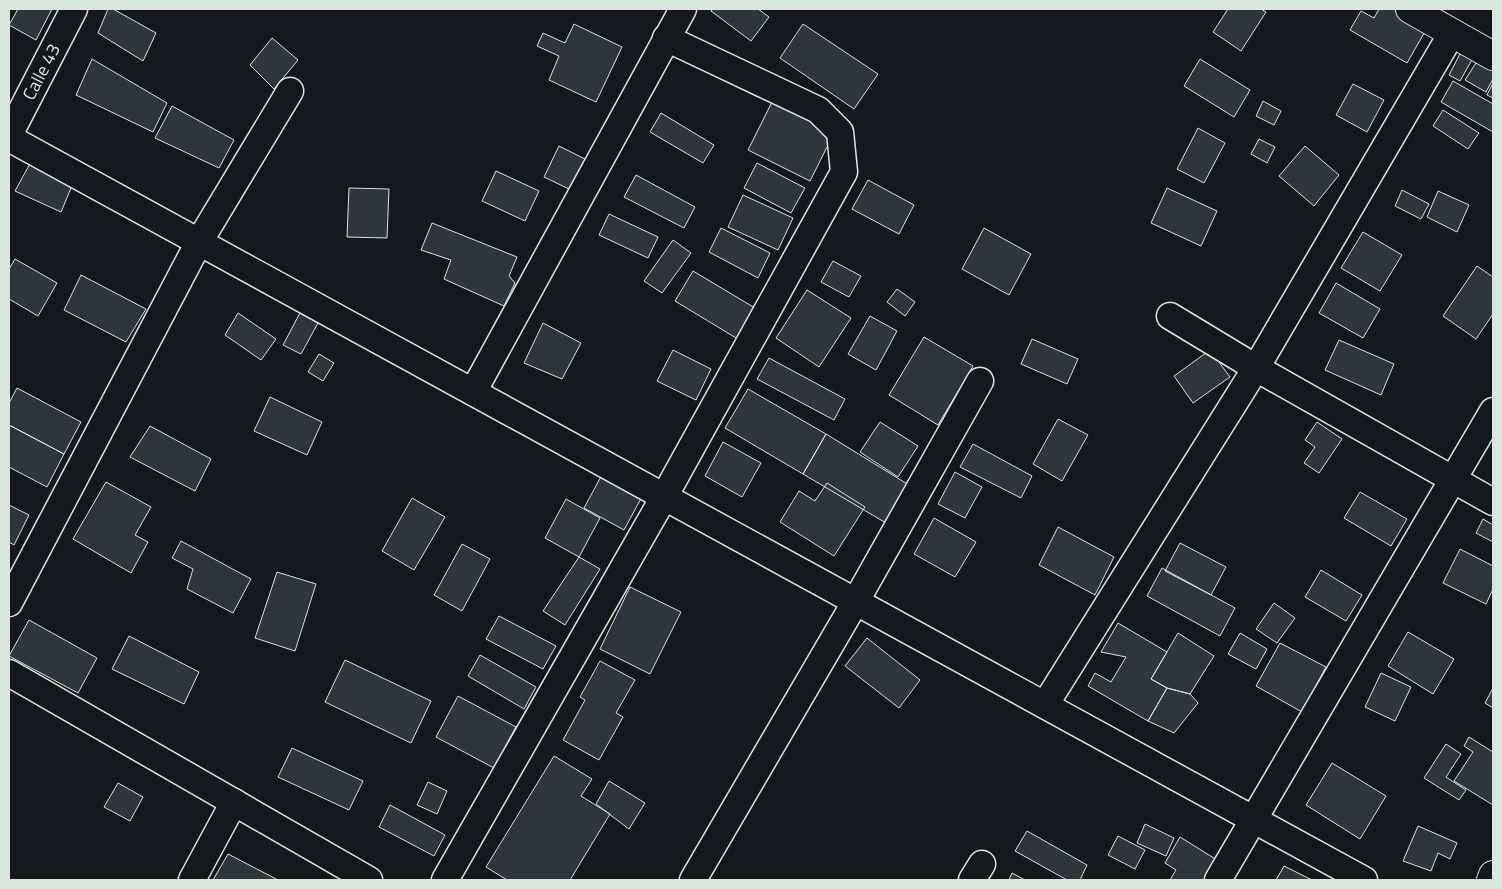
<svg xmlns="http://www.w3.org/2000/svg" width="1502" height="889" viewBox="0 0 1502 889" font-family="'Titillium Web',sans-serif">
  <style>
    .building { fill: #2c363c; stroke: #d8e6dc }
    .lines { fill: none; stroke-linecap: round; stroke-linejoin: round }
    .minor-casing { stroke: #d8e6dc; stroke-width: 29 }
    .tertiary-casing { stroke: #d8e6dc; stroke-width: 30 }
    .minor { stroke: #14181c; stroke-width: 26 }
    .tertiary { stroke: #14181c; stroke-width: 28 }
    .labels { text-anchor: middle; stroke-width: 4; stroke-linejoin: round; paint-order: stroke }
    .street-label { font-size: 18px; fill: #d8e6dc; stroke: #14181c }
  </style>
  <rect width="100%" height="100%" fill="#14181c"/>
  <path class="building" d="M 18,9 L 52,9 L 36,40 L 9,25 Z
    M 108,9 L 113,9 L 156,33 L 143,61 L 98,33 Z
    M 713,9 L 758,9 L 769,17 L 751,41 L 711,11 Z
    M 1228,9 L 1261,9 L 1266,12 L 1241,51 L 1213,32 Z
    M 1379,9 L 1393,9 L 1427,28 L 1407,63 L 1350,30 L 1361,11 L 1374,18 Z
    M 574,24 L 622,47 L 596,102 L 549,80 L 559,56 L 537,46 L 543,33 L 565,43 Z
    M 803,24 L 878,74 L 854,109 L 780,58 Z
    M 272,38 L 298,60 L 274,89 L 250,65 Z
    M 1461,52 L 1473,58 L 1460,81 L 1449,75 Z
    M 1481,55 L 1493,63 L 1493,79 L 1486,92 L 1465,80 Z
    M 92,59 L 167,103 L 153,132 L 76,95 Z
    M 1200,59 L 1250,90 L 1234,117 L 1184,86 Z
    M 1453,81 L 1493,104 L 1493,132 L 1441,102 Z
    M 1493,83 L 1493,98 L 1487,95 Z
    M 1353,84 L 1384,100 L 1367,132 L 1336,115 Z
    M 1263,101 L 1281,111 L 1274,125 L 1256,116 Z
    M 772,102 L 834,133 L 810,181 L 748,150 Z
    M 172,106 L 234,140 L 219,168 L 155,138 Z
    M 1443,110 L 1479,133 L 1468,149 L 1433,126 Z
    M 661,113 L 714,145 L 703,163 L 650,132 Z
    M 1198,128 L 1225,143 L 1204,183 L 1177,169 Z
    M 1259,139 L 1275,147 L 1267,163 L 1251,154 Z
    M 559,146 L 585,159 L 569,189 L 544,177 Z
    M 1305,146 L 1339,175 L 1314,206 L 1279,176 Z
    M 32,160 L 74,181 L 61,212 L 15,191 Z
    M 757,163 L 805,188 L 791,213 L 744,188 Z
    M 496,171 L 539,191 L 525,221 L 482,201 Z
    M 636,175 L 695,207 L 684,228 L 624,197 Z
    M 868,180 L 914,205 L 899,234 L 852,209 Z
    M 349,188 L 389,189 L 387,238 L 347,237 Z
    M 1167,188 L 1217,211 L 1201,246 L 1151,223 Z
    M 1402,190 L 1429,204 L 1421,219 L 1395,206 Z
    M 1438,191 L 1469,205 L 1457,232 L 1427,217 Z
    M 743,195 L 793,218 L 778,250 L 728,227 Z
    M 609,214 L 658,237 L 648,258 L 599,235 Z
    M 432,223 L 517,257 L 509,276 L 515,283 L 504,306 L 444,279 L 451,260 L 421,250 Z
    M 721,228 L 770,253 L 758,278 L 709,252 Z
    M 984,228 L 1031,254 L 1009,295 L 962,269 Z
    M 1363,232 L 1402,255 L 1380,291 L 1341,268 Z
    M 673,240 L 691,253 L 662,293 L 644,281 Z
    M 15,259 L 57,283 L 38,316 L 9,299 L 9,269 Z
    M 833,261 L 861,276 L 849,297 L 821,282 Z
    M 1477,266 L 1493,277 L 1493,314 L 1476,339 L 1443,316 Z
    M 693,271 L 760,311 L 741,341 L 675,301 Z
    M 81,275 L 146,309 L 126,342 L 64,310 Z
    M 1336,283 L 1380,309 L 1363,338 L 1319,313 Z
    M 897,289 L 915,302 L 905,316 L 887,302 Z
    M 807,290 L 851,318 L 819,367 L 776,338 Z
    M 238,313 L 276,339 L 261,360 L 225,335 Z
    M 300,313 L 318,323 L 301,354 L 283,345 Z
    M 870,316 L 897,331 L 876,370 L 848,354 Z
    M 543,323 L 581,343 L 562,379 L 524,363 Z
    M 924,337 L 973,366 L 938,425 L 889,395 Z
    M 1032,339 L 1078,359 L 1067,384 L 1021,364 Z
    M 1339,340 L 1394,364 L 1381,395 L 1325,370 Z
    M 673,350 L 711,369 L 696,400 L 657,381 Z
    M 1210,350 L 1230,377 L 1193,403 L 1174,376 Z
    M 319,354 L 334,363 L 323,381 L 308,372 Z
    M 769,358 L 845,399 L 834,420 L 757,379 Z
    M 17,388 L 81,422 L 64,454 L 9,425 L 9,403 Z
    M 748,389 L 826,434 L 803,474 L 725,428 Z
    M 270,397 L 322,422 L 307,455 L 254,431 Z
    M 1058,419 L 1088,435 L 1062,481 L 1033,464 Z
    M 880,422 L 918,446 L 898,477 L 860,452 Z
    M 1317,422 L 1342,439 L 1319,473 L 1304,463 L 1315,447 L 1305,440 Z
    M 9,425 L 64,454 L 47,487 L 9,467 Z
    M 150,426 L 211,459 L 195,491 L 130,457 Z
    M 826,434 L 909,485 L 886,523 L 803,474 Z
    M 723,442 L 761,463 L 742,497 L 705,476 Z
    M 973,444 L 1032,476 L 1021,498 L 960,467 Z
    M 604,471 L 644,493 L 624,530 L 584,508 Z
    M 955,472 L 982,487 L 965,518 L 938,504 Z
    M 106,482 L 151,507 L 135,535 L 148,542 L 131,573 L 73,539 Z
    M 827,483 L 865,507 L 834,556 L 780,522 L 799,491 L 815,501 Z
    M 1360,492 L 1407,519 L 1391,546 L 1344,518 Z
    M 412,498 L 445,517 L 414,570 L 382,551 Z
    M 566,499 L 600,518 L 579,557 L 545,538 Z
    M 9,505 L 29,515 L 14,545 L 9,542 Z
    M 934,518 L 976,542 L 955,577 L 914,554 Z
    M 1483,519 L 1493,525 L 1493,542 L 1476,533 Z
    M 1058,527 L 1114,557 L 1095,595 L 1039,565 Z
    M 181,541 L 251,579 L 233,613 L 187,589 L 193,569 L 172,558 Z
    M 1180,543 L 1226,567 L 1211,595 L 1165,571 Z
    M 462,544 L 490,559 L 462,611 L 434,595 Z
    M 1460,549 L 1493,566 L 1493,589 L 1486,604 L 1443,583 Z
    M 579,557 L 600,569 L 565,625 L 543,611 Z
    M 1162,568 L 1235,608 L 1220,636 L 1147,596 Z
    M 1321,570 L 1362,595 L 1346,621 L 1305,597 Z
    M 277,572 L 316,584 L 295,651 L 255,638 Z
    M 630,587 L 681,612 L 650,674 L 600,649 Z
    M 1274,603 L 1295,618 L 1277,643 L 1256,629 Z
    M 499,616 L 556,646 L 543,669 L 486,639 Z
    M 29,620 L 97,658 L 78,693 L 9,656 Z
    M 1118,623 L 1167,652 L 1151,679 L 1167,688 L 1148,721 L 1088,686 L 1095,673 L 1111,682 L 1126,657 L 1101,652 Z
    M 1408,632 L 1454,659 L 1433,694 L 1388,666 Z
    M 1178,633 L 1214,656 L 1190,694 L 1167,688 L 1151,679 Z
    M 1240,633 L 1267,649 L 1256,669 L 1228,654 Z
    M 129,636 L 199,672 L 184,704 L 112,669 Z
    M 867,638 L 920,680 L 899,708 L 845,666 Z
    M 1280,643 L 1326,667 L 1302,712 L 1256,686 Z
    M 480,655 L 536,687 L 524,709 L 468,676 Z
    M 345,660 L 431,701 L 411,743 L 325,702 Z
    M 600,661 L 635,680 L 616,713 L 623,717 L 599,760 L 563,740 L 585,700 L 580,697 Z
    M 1381,673 L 1411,687 L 1395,721 L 1365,707 Z
    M 1167,688 L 1190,694 L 1198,703 L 1174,733 L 1148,721 Z
    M 1493,688 L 1493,708 L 1485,703 Z
    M 458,696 L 516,727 L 494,768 L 436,737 Z
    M 1469,737 L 1493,752 L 1493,805 L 1454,781 L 1473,752 L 1464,746 Z
    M 1446,744 L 1461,754 L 1446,777 L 1466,790 L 1459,800 L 1424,778 Z
    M 292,748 L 363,781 L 349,810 L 278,777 Z
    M 554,756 L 592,779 L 581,796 L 610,814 L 570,880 L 507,880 L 486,867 Z
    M 1332,763 L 1386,796 L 1360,839 L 1306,805 Z
    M 609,781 L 645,803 L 629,829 L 596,804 Z
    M 428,782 L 447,791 L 437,814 L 417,805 Z
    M 118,783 L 143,797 L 130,821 L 104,807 Z
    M 390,805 L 445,835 L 434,856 L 379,827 Z
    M 1145,824 L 1174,838 L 1166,856 L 1137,843 Z
    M 1418,826 L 1457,843 L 1450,859 L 1438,853 L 1431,871 L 1403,861 Z
    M 1027,831 L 1087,865 L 1080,880 L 1067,880 L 1015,851 Z
    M 1118,836 L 1145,850 L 1135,869 L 1108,855 Z
    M 1180,837 L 1217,860 L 1205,880 L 1170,880 L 1176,870 L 1165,863 Z
    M 228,854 L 278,880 L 213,880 Z
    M 1284,866 L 1312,880 L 1276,880 Z
    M 1012,873 L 1025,880 L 1009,880 Z"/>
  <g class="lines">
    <g class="minor-casing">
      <g id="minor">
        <path id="s1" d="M 9,135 L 74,9"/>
        <path d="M 9,138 L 1364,880"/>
        <path d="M 1170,316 L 1256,368 L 1493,502"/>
        <path d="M 473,392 L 683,9"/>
        <path d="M 9,603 L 199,242 L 290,91"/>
        <path d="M 9,673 L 369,880"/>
        <path d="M 1045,705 L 1256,368 L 1452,33"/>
        <path d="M 192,880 L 234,802"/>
        <path d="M 445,880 L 664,497 L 844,172 L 840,132 L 818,110 L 666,38"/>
        <path d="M 693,880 L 856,601 L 980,381"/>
        <path d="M 972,880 L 982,864"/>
        <path d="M 1218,880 L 1493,411"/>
      </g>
    </g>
    <g class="tertiary-casing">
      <path id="tertiary" d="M 1410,9 L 1493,56
        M 1491,880 L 1493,875"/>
    </g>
    <use href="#minor" class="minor"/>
    <use href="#tertiary" class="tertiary"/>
  </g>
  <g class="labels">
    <g class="street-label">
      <text dy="6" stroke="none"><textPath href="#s1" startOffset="71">Calle 43</textPath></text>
    </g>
  </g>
  <rect width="1502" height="889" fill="none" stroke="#d8e6dc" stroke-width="20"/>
</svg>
